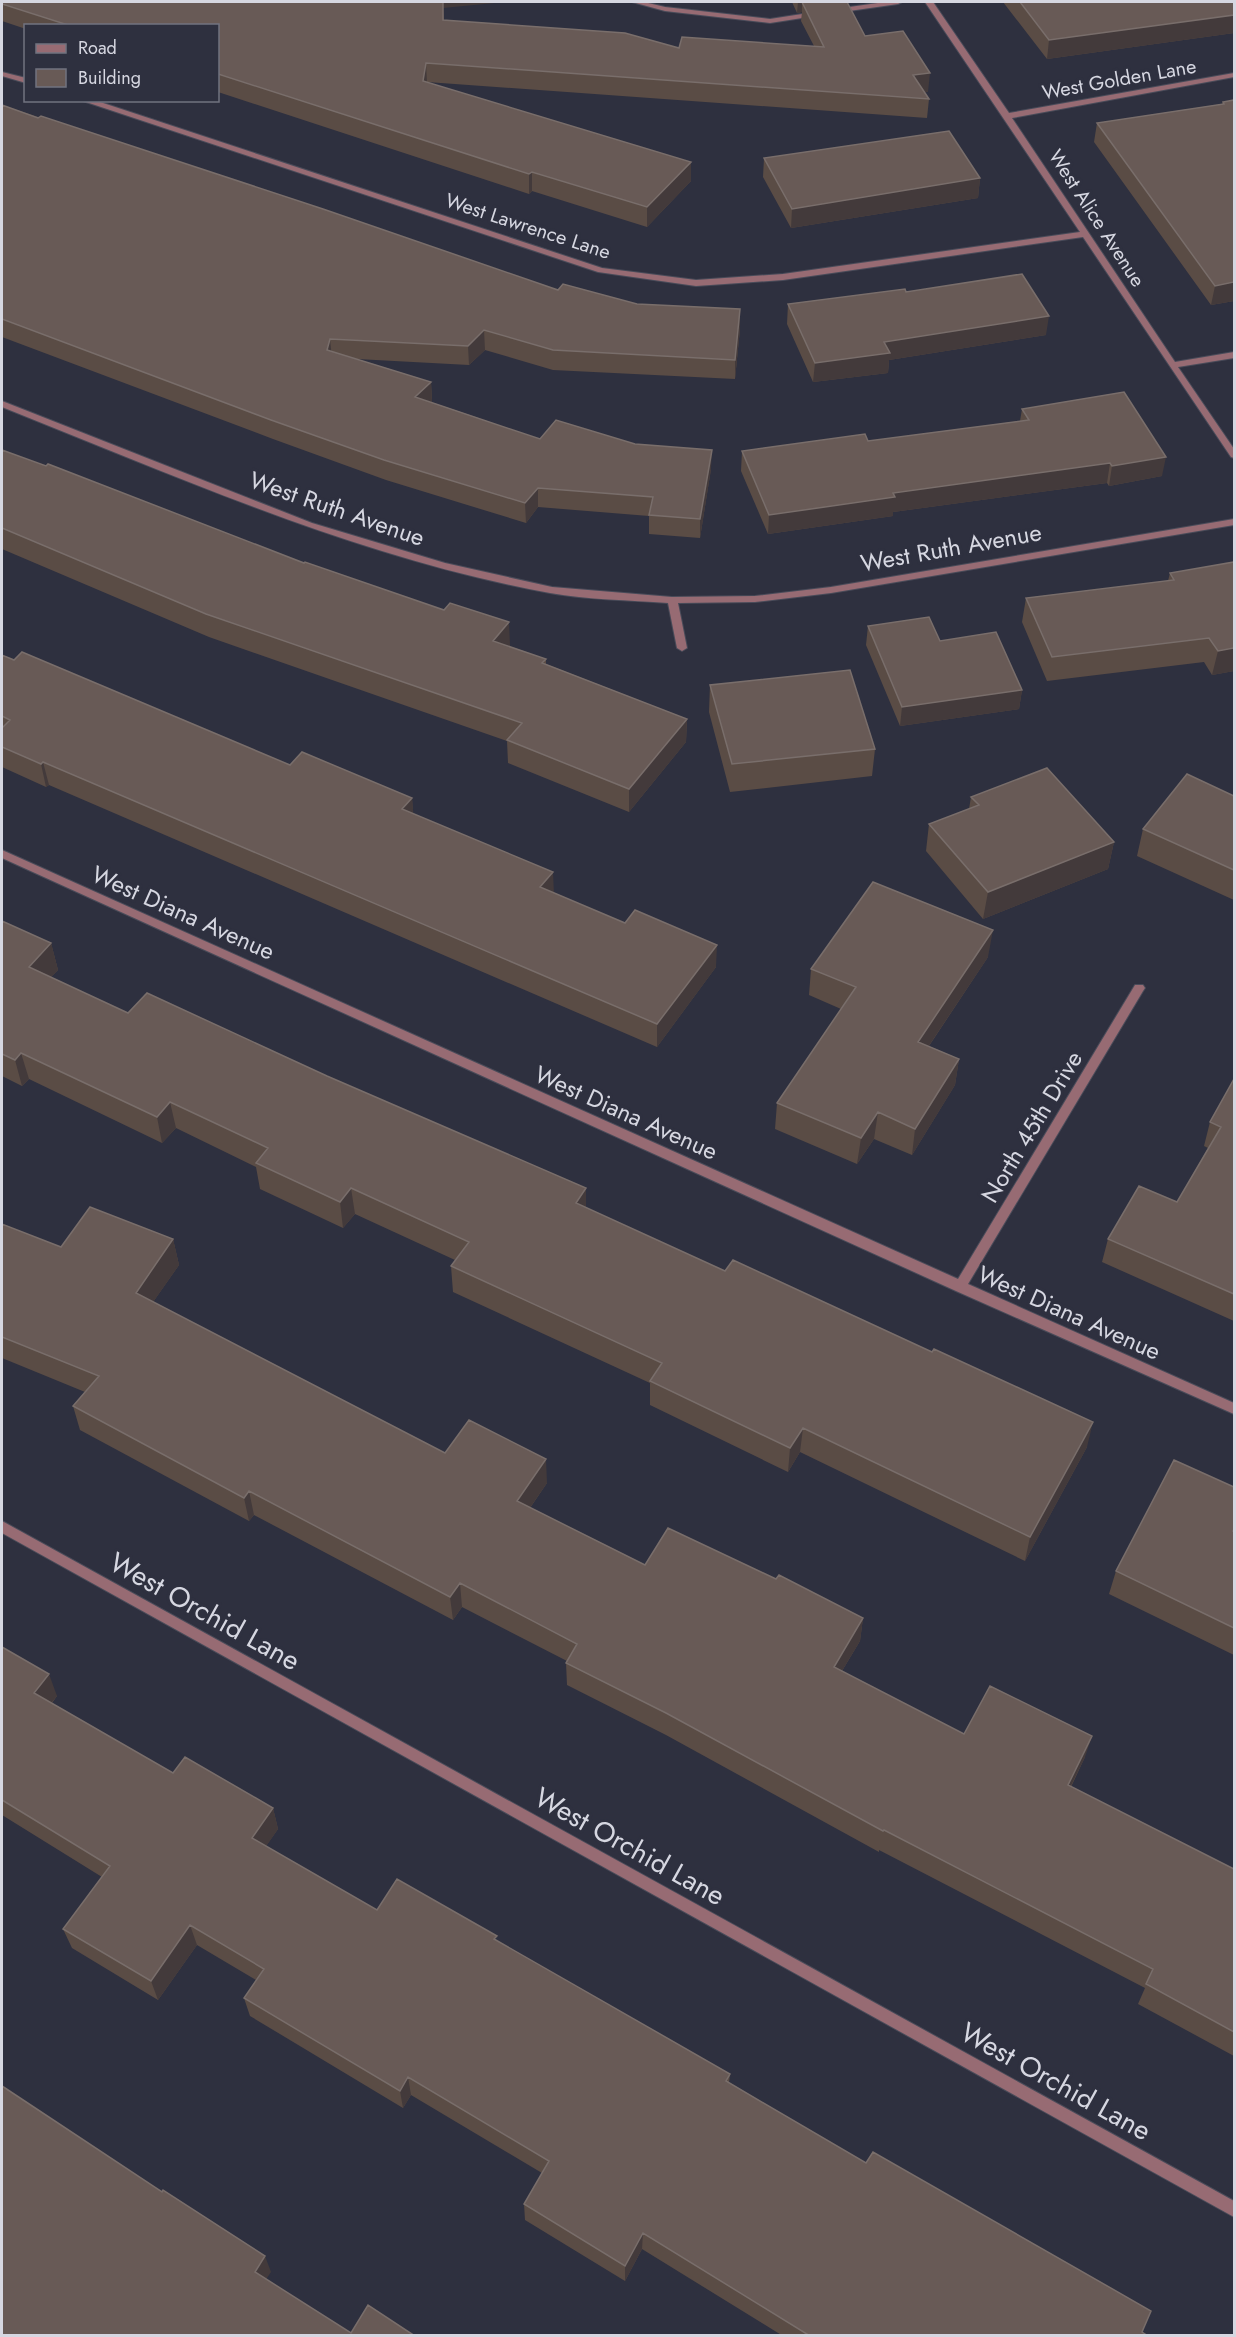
<svg xmlns="http://www.w3.org/2000/svg" width="1236" height="2337" viewBox="0 0 1236 2337" font-family="Jost,sans-serif">
  <style>
    .lines { fill: none; stroke-linecap: round; stroke-linejoin: round }
    .minor-casing { stroke: #494b59; stroke-width: 2 }
    .minor { fill: #976b73; fill-rule: evenodd }
    .wall { fill: #5a4c45 }
    .shaded-wall { fill: #433a3b }
    .building { fill: #685a56; stroke: #796e6b; stroke-width: 1.5 }
    .labels { text-anchor: middle; stroke-width: 6; stroke-linejoin: round; paint-order: stroke }
    .far-street-label { font-size: 20px; fill: #d6d7e1; stroke: #2e303f }
    .street-label { font-size: 24px; fill: #d6d7e1; stroke: #2e303f }
    .near-street-label { font-size: 28px; fill: #d6d7e1; stroke: #2e303f }
  </style>
  <rect width="100%" height="100%" fill="#2e303f"/>
  <g class="lines">
    <g class="minor-casing">
      <path id="minor" d="M 632,2 L 644,2 L 665,7 L 770,19 L 815,12 L 819,14 L 815,16 L 770,23 L 665,11 Z
        M 885,2 L 902,2 L 898,4 L 835,13 L 831,11 L 835,9 Z
        M 925,2 L 933,2 L 1009,113 L 1234,73 L 1234,77 L 1012,118 L 1175,362 L 1234,352 L 1234,358 L 1178,367 L 1234,449 L 1234,458 L 1231,457 L 1083,237 L 783,280 L 696,286 L 598,272 L 80,100 L 94,100 L 602,268 L 696,280 L 783,274 L 1080,232 Z
        M 2,72 L 26,78 L 26,83 L 2,76 Z
        M 2,401 L 312,523 L 445,563 L 552,587 L 672,597 L 755,596 L 831,587 L 1234,519 L 1234,525 L 831,593 L 755,602 L 678,603 L 687,648 L 682,651 L 677,648 L 668,603 C 629,600 588,600 550,593 C 359,558 181,478 2,407 Z
        M 2,850 L 958,1279 L 1135,985 L 1143,985 L 1145,988 L 1143,991 L 968,1284 L 1234,1403 L 1234,1414 L 956,1291 L 2,858 Z
        M 2,1521 L 1234,2201 L 1234,2217 L 2,1533 Z"/>
    </g>
    <use href="#minor" class="minor"/>
  </g>
  <path class="wall" d="M 2,2 L 443,8 L 444,20 L 679,48 L 814,46 L 801,21 L 802,12 L 797,13 L 792,2 L 847,2 L 865,36 L 928,92 L 924,92 L 929,99 L 927,118 L 427,82 L 691,181 L 647,227 L 532,191 L 529,194 L 218,92 L 218,26 L 26,26 L 26,29 L 2,21 Z
    M 1003,2 L 1234,2 L 1234,33 L 1047,59 Z
    M 1234,100 L 1234,301 L 1211,305 L 1094,142 L 1097,123 L 1222,104 L 1223,102 Z
    M 2,105 L 558,290 L 637,304 L 740,309 L 740,329 L 735,379 L 553,370 L 485,350 L 469,365 L 357,359 L 431,382 L 432,401 L 431,402 L 540,439 L 711,469 L 700,538 L 649,534 L 649,516 L 538,507 L 526,523 L 386,480 L 273,439 L 2,337 Z
    M 764,158 L 980,178 L 978,198 L 791,228 L 763,177 Z
    M 906,292 L 1046,335 L 889,360 L 888,373 L 813,382 L 787,324 L 788,304 Z
    M 1022,409 L 1162,476 L 1109,486 L 1107,483 L 893,512 L 893,516 L 768,534 L 741,471 L 742,451 L 868,441 L 1020,421 Z
    M 2,450 L 510,645 L 509,646 L 546,659 L 546,664 L 687,719 L 686,742 L 629,812 L 508,763 L 507,741 L 209,637 L 2,549 Z
    M 1234,562 L 1234,671 L 1212,675 L 1204,662 L 1047,681 L 1022,622 L 1026,598 L 1168,581 L 1170,573 Z
    M 868,626 L 940,641 L 1022,690 L 1019,709 L 900,726 L 866,645 Z
    M 2,655 L 290,765 L 412,798 L 413,813 L 553,892 L 716,967 L 657,1047 L 49,785 L 46,787 L 2,767 Z
    M 710,685 L 875,749 L 872,776 L 730,792 L 709,712 Z
    M 1234,796 L 1234,900 L 1137,856 L 1143,829 Z
    M 971,797 L 1114,842 L 1108,869 L 983,919 L 926,851 L 929,824 L 969,809 Z
    M 2,921 L 51,943 L 58,970 L 51,977 L 128,1013 L 327,1076 L 586,1188 L 586,1208 L 1087,1447 L 1025,1561 L 800,1452 L 788,1472 L 650,1405 L 650,1383 L 453,1292 L 451,1266 L 455,1260 L 355,1214 L 343,1228 L 260,1189 L 256,1167 L 176,1128 L 162,1143 L 29,1079 L 22,1086 L 2,1076 Z
    M 988,957 L 929,1046 L 959,1059 L 955,1085 L 912,1155 L 874,1139 L 857,1164 L 775,1129 L 777,1103 L 841,1009 L 809,995 L 811,969 Z
    M 1234,1079 L 1234,1321 L 1102,1262 L 1108,1239 L 1177,1202 L 1208,1148 L 1204,1146 L 1210,1122 Z
    M 2,1224 L 61,1247 L 173,1239 L 179,1265 L 153,1302 L 445,1453 L 547,1483 L 530,1508 L 645,1565 L 776,1579 L 863,1618 L 860,1641 L 842,1671 L 964,1734 L 1085,1757 L 1071,1787 L 1234,1869 L 1234,2056 L 1138,2004 L 1145,1988 L 879,1850 L 879,1852 L 666,1735 L 567,1685 L 566,1663 L 567,1661 L 462,1607 L 453,1620 L 254,1515 L 249,1521 L 80,1430 L 73,1406 L 85,1392 L 2,1358 Z
    M 1234,1487 L 1234,1655 L 1109,1594 L 1116,1571 Z
    M 2,1647 L 57,1696 L 52,1703 L 173,1773 L 273,1808 L 278,1829 L 266,1846 L 377,1910 L 497,1941 L 730,2074 L 729,2083 L 1148,2336 L 783,2336 L 642,2249 L 625,2281 L 525,2220 L 524,2204 L 542,2173 L 411,2095 L 403,2108 L 250,2016 L 244,1998 L 256,1980 L 197,1945 L 158,2000 L 72,1948 L 63,1929 L 102,1877 L 2,1815 Z"/>
  <path class="shaded-wall" d="M 443,2 L 505,2 L 443,8 L 444,38 Z
    M 798,2 L 838,2 L 802,2 L 802,12 L 797,13 Z
    M 1234,15 L 1234,33 L 1047,59 L 1049,40 Z
    M 426,63 L 427,82 L 424,100 L 423,81 Z
    M 930,73 L 928,92 L 911,94 L 913,75 Z
    M 691,162 L 691,181 L 647,227 L 647,207 Z
    M 532,172 L 532,191 L 529,194 L 529,174 Z
    M 980,178 L 978,198 L 791,228 L 792,209 Z
    M 1234,282 L 1234,301 L 1211,305 L 1215,286 Z
    M 740,309 L 740,329 L 735,379 L 735,360 Z
    M 1049,316 L 1046,335 L 889,360 L 888,373 L 813,382 L 815,363 L 884,342 Z
    M 484,330 L 485,350 L 469,365 L 468,346 Z
    M 330,339 L 332,358 L 327,350 Z
    M 431,382 L 432,401 L 417,416 L 415,397 Z
    M 712,450 L 711,469 L 700,538 L 700,519 Z
    M 1166,457 L 1162,476 L 1109,486 L 1112,466 Z
    M 1110,463 L 1107,483 L 893,512 L 893,516 L 768,534 L 769,515 L 893,493 Z
    M 538,488 L 538,507 L 526,523 L 525,503 Z
    M 509,622 L 510,645 L 495,664 L 493,641 Z
    M 1234,648 L 1234,671 L 1212,675 L 1218,651 Z
    M 1022,690 L 1019,709 L 900,726 L 902,707 Z
    M 687,719 L 686,742 L 629,812 L 629,789 Z
    M 43,762 L 49,785 L 46,787 L 41,764 Z
    M 412,798 L 414,821 L 402,809 Z
    M 1114,842 L 1108,869 L 983,919 L 988,892 Z
    M 553,872 L 554,895 L 540,887 Z
    M 993,930 L 988,957 L 914,1068 L 918,1042 Z
    M 51,943 L 58,970 L 36,993 L 29,967 Z
    M 717,945 L 716,967 L 657,1047 L 657,1024 Z
    M 21,1053 L 29,1079 L 22,1086 L 15,1060 Z
    M 959,1059 L 955,1085 L 912,1155 L 915,1129 Z
    M 170,1102 L 176,1128 L 162,1143 L 157,1117 Z
    M 878,1112 L 874,1139 L 857,1164 L 861,1138 Z
    M 351,1188 L 355,1214 L 343,1228 L 340,1202 Z
    M 586,1188 L 586,1214 L 576,1203 Z
    M 173,1239 L 179,1265 L 142,1318 L 136,1293 Z
    M 1093,1422 L 1087,1447 L 1025,1561 L 1030,1537 Z
    M 803,1428 L 800,1452 L 788,1472 L 790,1448 Z
    M 546,1459 L 547,1483 L 518,1525 L 517,1501 Z
    M 249,1491 L 254,1515 L 249,1521 L 244,1498 Z
    M 460,1583 L 462,1607 L 453,1620 L 450,1597 Z
    M 863,1618 L 860,1641 L 831,1689 L 834,1667 Z
    M 49,1674 L 57,1696 L 42,1714 L 34,1693 Z
    M 1092,1736 L 1085,1757 L 1061,1806 L 1068,1785 Z
    M 273,1808 L 278,1829 L 258,1858 L 252,1838 Z
    M 190,1925 L 197,1945 L 158,2000 L 151,1981 Z
    M 408,2077 L 411,2095 L 403,2108 L 400,2091 Z
    M 643,2233 L 642,2249 L 625,2281 L 625,2266 Z
    M 265,2256 L 271,2272 L 261,2287 L 255,2272 Z"/>
  <path class="building" d="M 2,2 L 443,2 L 443,20 L 625,33 L 679,48 L 682,37 L 824,47 L 802,2 L 847,2 L 865,36 L 903,31 L 930,73 L 913,75 L 929,99 L 426,63 L 423,81 L 691,162 L 647,207 L 532,172 L 529,174 L 218,74 L 218,26 L 71,26 L 2,4 Z
    M 1020,2 L 1234,2 L 1234,15 L 1049,40 Z
    M 1234,100 L 1234,282 L 1215,286 L 1097,123 L 1224,104 L 1223,102 Z
    M 2,105 L 38,118 L 41,116 L 323,209 L 558,290 L 563,284 L 637,304 L 740,309 L 735,360 L 553,350 L 484,330 L 468,346 L 330,339 L 327,350 L 431,382 L 415,397 L 540,439 L 556,420 L 635,444 L 712,450 L 700,519 L 649,515 L 653,497 L 538,488 L 525,503 L 384,460 L 271,420 L 2,319 Z
    M 949,131 L 980,178 L 792,209 L 764,158 Z
    M 1022,274 L 1049,316 L 884,342 L 890,353 L 815,363 L 788,304 L 905,289 L 906,292 Z
    M 1124,392 L 1166,457 L 1112,466 L 1110,463 L 893,493 L 895,497 L 769,515 L 742,451 L 865,434 L 868,441 L 1029,420 L 1022,409 Z
    M 2,450 L 46,466 L 48,464 L 304,563 L 305,562 L 444,610 L 450,603 L 509,622 L 493,641 L 546,659 L 542,663 L 687,719 L 629,789 L 507,740 L 522,723 L 206,614 L 2,528 Z
    M 1234,562 L 1234,648 L 1218,651 L 1209,638 L 1052,657 L 1026,598 L 1174,580 L 1170,573 Z
    M 929,617 L 940,641 L 996,632 L 1022,690 L 902,707 L 868,626 Z
    M 22,652 L 290,765 L 302,752 L 412,798 L 402,809 L 553,872 L 540,887 L 625,923 L 635,910 L 717,945 L 657,1024 L 43,762 L 41,764 L 2,747 L 2,728 L 10,720 L 2,716 L 2,655 L 14,660 Z
    M 850,670 L 875,749 L 732,764 L 710,685 Z
    M 1047,768 L 1114,842 L 988,892 L 929,824 L 979,805 L 971,797 Z
    M 1187,774 L 1234,796 L 1234,870 L 1143,829 Z
    M 873,882 L 993,930 L 918,1042 L 959,1059 L 915,1129 L 878,1112 L 861,1138 L 777,1103 L 856,987 L 811,969 Z
    M 2,921 L 51,943 L 29,967 L 128,1013 L 147,993 L 327,1076 L 586,1188 L 576,1203 L 725,1271 L 733,1260 L 932,1352 L 934,1349 L 1093,1422 L 1030,1537 L 803,1428 L 790,1448 L 650,1381 L 662,1363 L 451,1266 L 469,1242 L 351,1188 L 340,1202 L 256,1163 L 268,1148 L 170,1102 L 157,1117 L 21,1053 L 15,1060 L 2,1054 Z
    M 1234,1079 L 1234,1294 L 1108,1239 L 1139,1186 L 1177,1202 L 1221,1127 L 1210,1122 Z
    M 90,1207 L 173,1239 L 136,1293 L 445,1453 L 469,1420 L 546,1459 L 517,1501 L 645,1565 L 668,1528 L 776,1579 L 779,1575 L 863,1618 L 834,1667 L 964,1734 L 990,1686 L 1092,1736 L 1068,1785 L 1234,1869 L 1234,2032 L 1146,1984 L 1153,1969 L 884,1830 L 883,1831 L 666,1713 L 566,1663 L 577,1644 L 460,1583 L 450,1597 L 249,1491 L 244,1498 L 73,1406 L 99,1376 L 2,1337 L 2,1224 L 61,1247 Z
    M 1174,1460 L 1234,1487 L 1234,1529 L 1233,1531 L 1234,1532 L 1234,1628 L 1116,1571 Z
    M 2,1647 L 49,1674 L 34,1693 L 173,1773 L 185,1757 L 273,1808 L 252,1838 L 377,1910 L 397,1879 L 497,1936 L 494,1939 L 730,2074 L 726,2081 L 866,2163 L 873,2152 L 1151,2311 L 1142,2332 L 1148,2336 L 810,2336 L 643,2233 L 625,2266 L 524,2204 L 549,2161 L 408,2077 L 400,2091 L 244,1998 L 264,1969 L 190,1925 L 151,1981 L 63,1929 L 110,1866 L 2,1800 Z
    M 2,2086 L 162,2192 L 163,2190 L 265,2256 L 255,2272 L 351,2333 L 368,2305 L 415,2336 L 2,2336 Z"/>
  <g class="labels">
    <g class="far-street-label">
      <text transform="translate(1119 79) rotate(-10)" y="7">West Golden Lane</text>
      <text transform="translate(1097 218) rotate(57)" y="7">West Alice Avenue</text>
      <text transform="translate(528 226) rotate(18)" y="7">West Lawrence Lane</text>
    </g>
    <g class="street-label">
      <text transform="translate(337 509) rotate(19)" y="8">West Ruth Avenue</text>
      <text transform="translate(951 548) rotate(-10)" y="8">West Ruth Avenue</text>
      <text transform="translate(183 913) rotate(24)" y="8">West Diana Avenue</text>
      <text transform="translate(626 1113) rotate(24)" y="8">West Diana Avenue</text>
      <text transform="translate(1032 1127) rotate(-59)" y="8">North 45th Drive</text>
      <text transform="translate(1069 1313) rotate(24)" y="8">West Diana Avenue</text>
    </g>
    <g class="near-street-label">
      <text transform="translate(205 1611) rotate(29)" y="10">West Orchid Lane</text>
      <text transform="translate(630 1846) rotate(29)" y="10">West Orchid Lane</text>
      <text transform="translate(1056 2081) rotate(29)" y="10">West Orchid Lane</text>
    </g>
  </g>
  <rect width="1236" height="2337" fill="none" stroke="#d6d7e1" stroke-width="6"/>
  <rect x="24" y="24" width="195" height="78" fill="#2e303f" stroke="#717380" stroke-width="1.5"/>
  <rect x="36" y="44" width="30" height="9" fill="#976b73" stroke="#717380" stroke-width="1.5"/>
  <text x="78" y="54" font-size="18" fill="#d6d7e1">Road</text>
  <rect x="36" y="69" width="30" height="18" fill="#685a56" stroke="#717380" stroke-width="1.5"/>
  <text x="78" y="84" font-size="18" fill="#d6d7e1">Building</text>
</svg>
